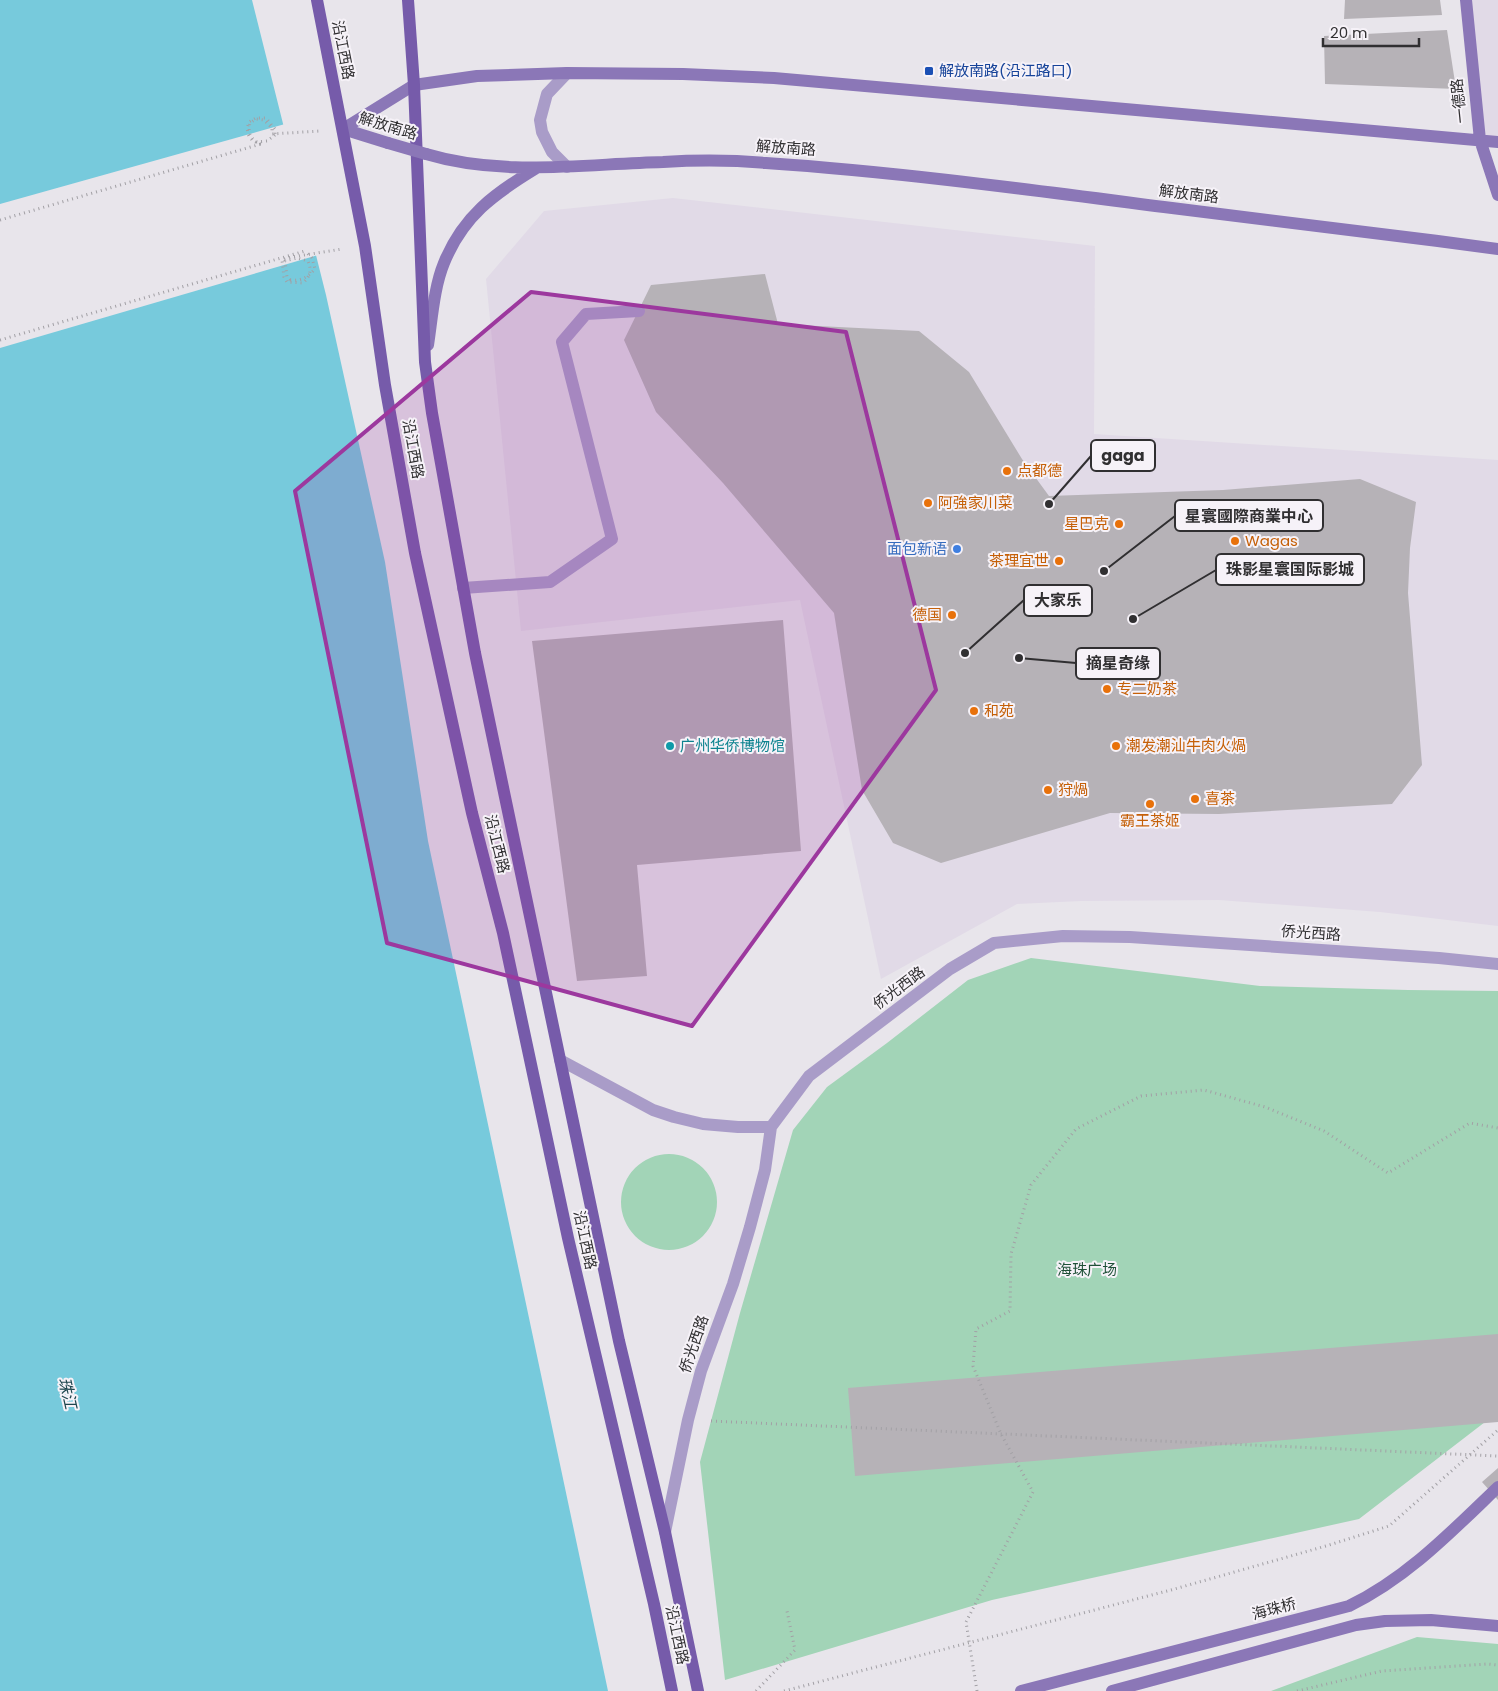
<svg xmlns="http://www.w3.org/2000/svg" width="1498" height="1691" viewBox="0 0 1498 1691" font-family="Poppins,'Noto Sans SC',sans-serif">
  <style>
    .built { fill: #e1dae7 }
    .green { fill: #a2d4b7 }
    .water { fill: #77cadc }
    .pier { fill: #e8e5eb }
    .building { fill: #b6b2b7 }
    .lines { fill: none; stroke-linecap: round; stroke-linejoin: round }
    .path { stroke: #a2a0a5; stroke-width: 3; stroke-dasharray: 1 4; stroke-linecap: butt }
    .service { stroke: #a99cc8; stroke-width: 12 }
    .tertiary { stroke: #a99cc8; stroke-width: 12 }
    .secondary { stroke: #8b77b7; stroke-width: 12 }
    .primary { stroke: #765baa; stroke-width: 12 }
    .path-bridge { stroke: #a2a0a5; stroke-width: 3; stroke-dasharray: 1 4; stroke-linecap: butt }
    .secondary-bridge { stroke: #8b77b7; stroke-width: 12 }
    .marked { fill: #9c389e; fill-opacity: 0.2; stroke: #9c389e; stroke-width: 4; stroke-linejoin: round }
    .transit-dot { fill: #1a4fb4; stroke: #f6f2f8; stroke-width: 2 }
    .food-dot { fill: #e8710a; stroke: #f6f2f8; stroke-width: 2 }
    .shop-dot { fill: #3f7fe0; stroke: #f6f2f8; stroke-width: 2 }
    .culture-dot { fill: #0f9aa8; stroke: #f6f2f8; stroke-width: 2 }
    .labels { text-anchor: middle; stroke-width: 4; stroke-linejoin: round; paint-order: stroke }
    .street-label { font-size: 15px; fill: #302f31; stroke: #f6f2f8 }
    .transit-label { font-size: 15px; fill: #164399; stroke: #f6f2f8; text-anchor: start }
    .food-label { font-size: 15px; fill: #c56008; stroke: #f6f2f8; text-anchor: start }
    .shop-label { font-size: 15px; fill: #366cbe; stroke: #f6f2f8; text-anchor: end }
    .culture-label { font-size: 15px; fill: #0d838f; stroke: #f6f2f8; text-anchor: start }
    .park-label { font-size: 15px; fill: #1e5037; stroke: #f6f2f8 }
    .water-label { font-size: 16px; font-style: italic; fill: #1e454d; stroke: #f6f2f8 }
    .leader { fill: none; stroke: #302f31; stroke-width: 2 }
    .callout-dot { fill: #302f31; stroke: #f6f2f8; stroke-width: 2 }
    .callout { fill: #f6f2f8; stroke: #302f31; stroke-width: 2 }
    .callout-label { font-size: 16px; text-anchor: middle; font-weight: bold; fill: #302f31 }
  </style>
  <rect width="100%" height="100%" fill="#e8e5eb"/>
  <path class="built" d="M 1467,0 L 1498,0 L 1498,142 L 1480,140 Z
    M 673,198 L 1095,246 L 1094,434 L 1498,460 L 1498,926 L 1380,912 L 1219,900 L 1081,901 L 1017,904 L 881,979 L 800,600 L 521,631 L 486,279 L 544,211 Z"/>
  <path class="green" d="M 1031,958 L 1260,986 L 1408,990 L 1498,991 L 1498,1412 L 1359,1519 L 992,1600 L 725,1680 L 700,1462 L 740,1313 L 793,1130 L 827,1087 L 887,1043 L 968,980 Z
    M621 1202a48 48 0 1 1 96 0a48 48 0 1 1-96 0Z
    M 1417,1637 L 1498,1644 L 1498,1691 L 1271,1691 Z"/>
  <path class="water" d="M 0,0 L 252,0 L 326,295 L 385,562 L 428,841 L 608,1691 L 0,1691 Z"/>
  <path class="pier" d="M 285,124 L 318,255 L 0,348 L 0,204 Z"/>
  <path class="building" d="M 1345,0 L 1440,0 L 1442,15 L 1344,19 Z
    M 1447,30 L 1456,89 L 1325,84 L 1324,36 Z
    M 765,274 L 778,324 L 919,331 L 969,372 L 1022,459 L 1049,496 L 1223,490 L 1360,479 L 1416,502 L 1410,548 L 1408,593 L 1422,765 L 1392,804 L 1219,814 L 1110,813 L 941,863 L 893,843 L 862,790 L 834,613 L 723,483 L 656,412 L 624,340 L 651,285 Z
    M 783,620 L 801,851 L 637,865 L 647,976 L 577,981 L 532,641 Z
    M 1498,1334 L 1498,1422 L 855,1476 L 848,1388 Z
    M 1498,1468 L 1498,1500 L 1482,1482 Z"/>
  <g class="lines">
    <path class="path" d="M 275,135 L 267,141 L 257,142 C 249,137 248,131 250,123 L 256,119 L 264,120 L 272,128 L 272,134 L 320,131
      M 0,220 L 261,144
      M 290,280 L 287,277 L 285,261 L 297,258 L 308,261 C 312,271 310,276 303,283 L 287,282 L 284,277 L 282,260 L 292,257 L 342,249
      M 0,340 L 305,251
      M 711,1421 L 1498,1456
      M 1171,1590 L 1326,1546 L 1389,1526 L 1498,1430
      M 756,1691 L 795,1650 L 787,1611
      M 977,1691 L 966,1622 L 1033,1492 L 1001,1434 L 973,1366 L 976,1329 L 1010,1311 L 1011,1254 L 1031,1185 L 1076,1129 L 1141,1096 L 1204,1090 L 1265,1107 L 1324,1131 L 1388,1173 L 1470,1123 L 1498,1128
      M 1297,1691 L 1382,1671 L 1487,1664 L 1498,1665"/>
    <path class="service" d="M 463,588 L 550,582 L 612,539 L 562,342 L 586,314 L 639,311"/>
    <path class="tertiary" d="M 567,73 L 547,94 L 540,120 L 542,132 L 552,152 L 567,167
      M 560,1060 L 653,1110 L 674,1117 L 703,1124 L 738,1127 L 771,1127
      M 665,1532 L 688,1420 L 701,1371 L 733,1284 L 750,1227 L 765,1170 L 771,1127 L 809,1076 L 950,969 L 994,943 L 1063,936 L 1130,937 L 1190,941 L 1439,958 L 1498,964"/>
    <path class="secondary" d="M 1466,0 L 1480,140 L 1498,195
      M 343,129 L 414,85 L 477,76 L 567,73 L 683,74 L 774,78 L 1498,142
      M 343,129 L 388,143
      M 426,154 C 503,177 583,164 663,162 C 697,160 732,160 766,163 C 899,172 1032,190 1164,207 C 1276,221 1387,234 1498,249
      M 428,345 C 432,319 434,287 444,263 C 463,216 494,194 535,169
      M 1021,1691 L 1349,1606 C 1407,1578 1452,1531 1498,1487
      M 1112,1691 L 1356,1625 L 1385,1621 L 1431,1620 L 1498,1626"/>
    <path class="primary" d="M 317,0 L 365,246 L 385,385 L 415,553 L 472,813 L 503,933 L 568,1238 L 654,1604 L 672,1691
      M 408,0 L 414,85 L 425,362 L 432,413 L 475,653 L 505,797 L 619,1341 L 665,1532 L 698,1691"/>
    <path class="path-bridge" d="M 261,144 C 249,141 245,133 249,122 L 256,118 L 266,118 L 275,129 L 275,135
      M 290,280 C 301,281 307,278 315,269 L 312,258 L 305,251
      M 784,1691 L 1171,1590"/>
    <path class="secondary-bridge" d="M 388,143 L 426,154"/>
  </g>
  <path class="marked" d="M 531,292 L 846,332 L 936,690 L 692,1026 L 387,943 L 295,491 Z"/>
  <rect class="transit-dot" x="924" y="66" width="10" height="10" rx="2.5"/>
  <g class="food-dot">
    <circle cx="1007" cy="471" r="5"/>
    <circle cx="928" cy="503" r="5"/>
    <circle cx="1119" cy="524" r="5"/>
    <circle cx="1235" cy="541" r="5"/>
    <circle cx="1059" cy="561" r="5"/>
    <circle cx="952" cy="615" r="5"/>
    <circle cx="1107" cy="689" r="5"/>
    <circle cx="974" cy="711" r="5"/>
    <circle cx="1116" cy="746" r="5"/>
    <circle cx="1048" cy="790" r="5"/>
    <circle cx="1195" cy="799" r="5"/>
    <circle cx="1150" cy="804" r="5"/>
  </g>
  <circle class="shop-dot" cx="957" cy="549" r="5"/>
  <circle class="culture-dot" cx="670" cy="746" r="5"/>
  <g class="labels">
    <g class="street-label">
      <text transform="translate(343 50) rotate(79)" y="5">沿江西路</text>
      <text transform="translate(1459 101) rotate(-96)" y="5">一德路</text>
      <text transform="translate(388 126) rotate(17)" y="5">解放南路</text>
      <text transform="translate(786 148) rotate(4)" y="5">解放南路</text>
      <text transform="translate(1189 194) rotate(7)" y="5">解放南路</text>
      <text transform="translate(413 449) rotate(80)" y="5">沿江西路</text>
      <text transform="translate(497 844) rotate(76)" y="5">沿江西路</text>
      <text transform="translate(1311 933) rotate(4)" y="5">侨光西路</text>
      <text transform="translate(899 988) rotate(-37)" y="5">侨光西路</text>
      <text transform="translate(585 1240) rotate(78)" y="5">沿江西路</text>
      <text transform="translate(694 1344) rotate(-71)" y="5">侨光西路</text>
      <text transform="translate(1274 1609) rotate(-15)" y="5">海珠桥</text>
      <text transform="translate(677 1635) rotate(78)" y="5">沿江西路</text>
    </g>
    <g class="transit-label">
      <text x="939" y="76">解放南路(沿江路口)</text>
    </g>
    <g class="food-label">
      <text x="1017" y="476">点都德</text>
      <text x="938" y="508">阿強家川菜</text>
      <text x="1109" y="529" text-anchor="end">星巴克</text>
      <text x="1245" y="546">Wagas</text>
      <text x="1049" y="566" text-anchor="end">茶理宜世</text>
      <text x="942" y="620" text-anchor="end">德国</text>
      <text x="1117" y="694">专二奶茶</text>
      <text x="984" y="716">和苑</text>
      <text x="1126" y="751">潮发潮汕牛肉火煱</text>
      <text x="1058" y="795">狩煱</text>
      <text x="1205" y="804">喜茶</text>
      <text x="1150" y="826" text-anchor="middle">霸王茶姬</text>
    </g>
    <g class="shop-label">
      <text x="947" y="554">面包新语</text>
    </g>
    <g class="culture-label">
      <text x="680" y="751">广州华侨博物馆</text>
    </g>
    <g class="park-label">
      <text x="1087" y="1275">海珠广场</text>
    </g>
    <g class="water-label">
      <text transform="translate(68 1393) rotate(77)" y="6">珠江</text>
    </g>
  </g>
  <path class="leader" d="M1049 504L1091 456M1104 571L1175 516M1133 619L1216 570M965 653L1024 600M1019 658L1076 663"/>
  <g class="callout-dot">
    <circle cx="1049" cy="504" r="5"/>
    <circle cx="1104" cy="571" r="5"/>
    <circle cx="1133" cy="619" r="5"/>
    <circle cx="965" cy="653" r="5"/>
    <circle cx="1019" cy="658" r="5"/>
  </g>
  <g class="callout">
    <rect x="1091" y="440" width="64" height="31" rx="5"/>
    <rect x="1175" y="500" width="148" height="31" rx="5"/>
    <rect x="1216" y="554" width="148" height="31" rx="5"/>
    <rect x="1024" y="585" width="68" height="31" rx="5"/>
    <rect x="1076" y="648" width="84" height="31" rx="5"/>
  </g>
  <g class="callout-label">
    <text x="1123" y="461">gaga</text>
    <text x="1249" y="522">星寰國際商業中心</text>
    <text x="1290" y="575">珠影星寰国际影城</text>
    <text x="1058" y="606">大家乐</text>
    <text x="1118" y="669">摘星奇缘</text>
  </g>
  <path d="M1323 38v8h96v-8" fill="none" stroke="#302f31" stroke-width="2.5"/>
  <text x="1330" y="38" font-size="15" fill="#302f31" stroke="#f6f2f8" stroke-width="4" paint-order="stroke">20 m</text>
</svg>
